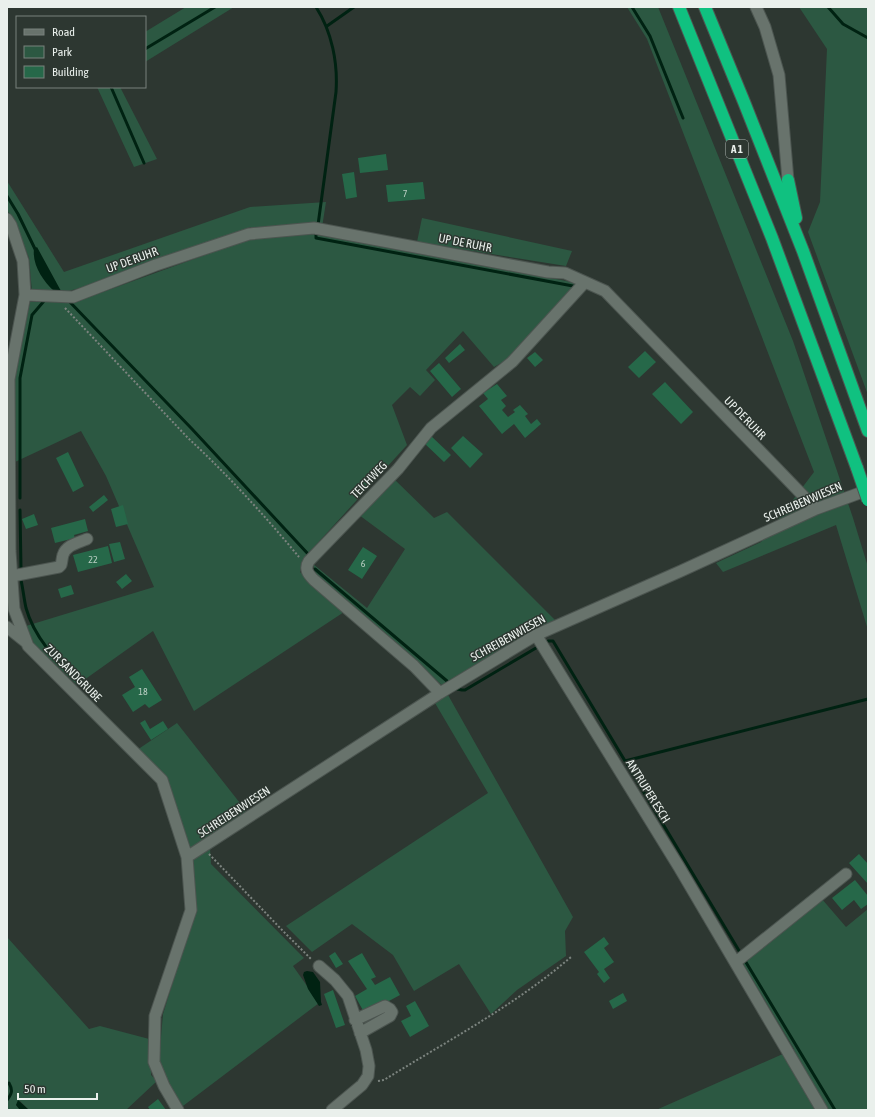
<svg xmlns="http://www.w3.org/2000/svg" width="875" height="1117" viewBox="0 0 875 1117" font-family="'Asap Condensed',sans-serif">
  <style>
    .green { fill: #2c5842 }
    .water { fill: #002212 }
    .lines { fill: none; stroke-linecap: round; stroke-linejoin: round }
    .stream { stroke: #002212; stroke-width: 3 }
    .building { fill: #266849 }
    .minor-casing { stroke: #4c5550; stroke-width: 13 }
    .highway-casing { stroke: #4c5550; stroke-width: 14 }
    .path { stroke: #7c847f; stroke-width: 2; stroke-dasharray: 2 2; stroke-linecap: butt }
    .minor { stroke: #68736c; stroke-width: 11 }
    .highway { stroke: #10c180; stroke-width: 12 }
    .highway-bridge-casing { stroke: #4c5550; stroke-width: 14; stroke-linecap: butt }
    .highway-bridge { stroke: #10c180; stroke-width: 12 }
    .labels { text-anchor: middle; stroke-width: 3; stroke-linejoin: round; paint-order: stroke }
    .number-label { font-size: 10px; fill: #b9cec3 }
    .shield { fill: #2d3731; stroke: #b1b8b4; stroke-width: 1 }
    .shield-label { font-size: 11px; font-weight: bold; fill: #eaf0ec }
    .street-label { font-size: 12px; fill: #eaf0ec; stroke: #2d3731 }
  </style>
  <rect width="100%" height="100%" fill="#2d3731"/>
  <path class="green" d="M 186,7 L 234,7 L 145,62 L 145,32 Z
    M 627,7 L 658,7 L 793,341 L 853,518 L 868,567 L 868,630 L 836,525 L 723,572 L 716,563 L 761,542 L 814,472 L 647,39 Z
    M 799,7 L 868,7 L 868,395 L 808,232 L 820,202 L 827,49 Z
    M 97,87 L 120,87 L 157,159 L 134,167 Z
    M 7,181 L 64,272 L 250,207 L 326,202 L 321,234 L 577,283 L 510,358 L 494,367 L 463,331 L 426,370 L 435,380 L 420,396 L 410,387 L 392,405 L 407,445 L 304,558 L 300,572 L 344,612 L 194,711 L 153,631 L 77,685 L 34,644 L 26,626 L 154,587 L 106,476 L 81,431 L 15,462 L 14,380 L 30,302 L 78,301 L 252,238 L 251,227 L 167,256 L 80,288 L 65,292 L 32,292 L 29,258 L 14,221 L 7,210 Z
    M 422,218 L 572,251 L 566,266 L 417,242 Z
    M 393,478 L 434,518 L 447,512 L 556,621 L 532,630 L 442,685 L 317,577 L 313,564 L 367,608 L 405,549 L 359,515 Z
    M 448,695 L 573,917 L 565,931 L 566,956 L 517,990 L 491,1014 L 459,964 L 414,991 L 393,955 L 352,924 L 312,952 L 286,926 L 488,793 L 435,703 Z
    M 177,723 L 247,812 L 210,848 L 211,864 L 304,958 L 293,966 L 319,1003 L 183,1106 L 169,1084 L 159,1059 L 163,1014 L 196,907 L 165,780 L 137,750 Z
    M 815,891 L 846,927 L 868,909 L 868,1110 L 656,1110 L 794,1049 L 737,954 Z
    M 7,937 L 89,1029 L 100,1026 L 153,1040 L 151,1075 L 157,1081 L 126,1110 L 29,1110 L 20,1101 L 16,1105 L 20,1110 L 7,1110 Z"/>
  <path class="water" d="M 37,247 L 61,291 L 54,291 C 43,281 32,265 34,249 Z
    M 307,971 L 313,972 L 320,982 L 321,1002 L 322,1005 L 319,1006 L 308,989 L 303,975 L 304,972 Z
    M 18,1100 L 29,1110 L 20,1110 L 16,1105 Z"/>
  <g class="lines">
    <path class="stream" d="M 316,7 C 332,32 338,63 336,92 L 318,225
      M 632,7 L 650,36 L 683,118
      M 828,7 L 843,24 L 868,38
      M 327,26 L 354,7
      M 145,49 L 215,7
      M 111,87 L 144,163
      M 7,196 L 18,214 L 36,251
      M 316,234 L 316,238 L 573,286
      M 67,299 L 192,429 L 309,555
      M 20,498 L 20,378 L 32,315 L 44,301
      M 20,510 L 21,569
      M 315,569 L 447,681
      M 21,580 C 23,589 24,599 26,608 C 34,637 56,660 76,680
      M 548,641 L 553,641 L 741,954
      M 457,689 L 462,690 L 465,690 L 536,648
      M 625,761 L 868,699
      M 744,959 L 835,1110
      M 7,1100 C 12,1094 13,1090 9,1083"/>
  </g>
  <path class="building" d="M 386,154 L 388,170 L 360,173 L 358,158 Z
    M 354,172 L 357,197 L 346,199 L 342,174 Z
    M 423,182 L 425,199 L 388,202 L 386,185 Z
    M 460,344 L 465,350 L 449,363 L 445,358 Z
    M 645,351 L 656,362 L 639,378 L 628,367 Z
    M 535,352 L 543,360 L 535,367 L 527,358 Z
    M 439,363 L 461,389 L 452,397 L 430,371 Z
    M 665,382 L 693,412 L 681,424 L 652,394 Z
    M 497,384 L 507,396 L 501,400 L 506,406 L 502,410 L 508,417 L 515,412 L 513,410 L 520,405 L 528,414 L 525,416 L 531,424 L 537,419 L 541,424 L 525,438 L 514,424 L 502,434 L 479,406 L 488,399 L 483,393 Z
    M 430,435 L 451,455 L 444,462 L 423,442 Z
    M 463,436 L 483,454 L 470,468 L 451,448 Z
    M 68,452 L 84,486 L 73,492 L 56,458 Z
    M 104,495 L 108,500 L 93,512 L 89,507 Z
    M 123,505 L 128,524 L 116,527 L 111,509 Z
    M 34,514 L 38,525 L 26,529 L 22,519 Z
    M 85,519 L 88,531 L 74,535 L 75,538 L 55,543 L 51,528 Z
    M 120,542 L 125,559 L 114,562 L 109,544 Z
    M 108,546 L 112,563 L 78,572 L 73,555 Z
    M 363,547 L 377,556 L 362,579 L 348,570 Z
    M 126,574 L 132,581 L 122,589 L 116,582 Z
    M 71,585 L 74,594 L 61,598 L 58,589 Z
    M 142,669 L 162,700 L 149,708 L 145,704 L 133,712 L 122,695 L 135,687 L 129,677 Z
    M 145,720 L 150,729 L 163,721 L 168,729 L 151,740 L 140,723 Z
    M 859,854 L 868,864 L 868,884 L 849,863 Z
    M 855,880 L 868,896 L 868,904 L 861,909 L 854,900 L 842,910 L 832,898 Z
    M 604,937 L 609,944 L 604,948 L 614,962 L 604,969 L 610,978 L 604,983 L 597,974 L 599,972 L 584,952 Z
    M 335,952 L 343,964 L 336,968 L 329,956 Z
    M 362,953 L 376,977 L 371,979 L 375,985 L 390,977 L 400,995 L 365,1014 L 355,996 L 367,989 L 348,961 Z
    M 333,990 L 345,1025 L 336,1028 L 324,994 Z
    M 623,993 L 627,1001 L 613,1009 L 609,1001 Z
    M 415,1001 L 429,1026 L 410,1037 L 401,1021 L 411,1016 L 406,1006 Z
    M 158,1099 L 166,1110 L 150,1110 L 148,1107 Z"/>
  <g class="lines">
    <g class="minor-casing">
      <path id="minor" d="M 756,7 L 765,27 L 779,75 L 788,180
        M 7,219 L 11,225 L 23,261 L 25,295 L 9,379 L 10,551 L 14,609 L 28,646 L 162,780 L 187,857 L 191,910 L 155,1016 L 154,1062 L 164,1086 L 178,1110
        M 25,295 L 73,297 L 156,265 L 249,234 L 314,228 L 548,272 L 565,273 L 605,291 L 816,509
        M 12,576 L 59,567 L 61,565 C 62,562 62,558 63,555 C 66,545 78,543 87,539
        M 7,627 L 27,643
        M 536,635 L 679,867 L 822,1110
        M 440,693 L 414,666 L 314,580 C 308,574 304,569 309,561 L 398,469 L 431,428 L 512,362 L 585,282
        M 187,857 L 440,693 L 536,635 L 681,571 L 816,509 L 868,490
        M 736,962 L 846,874
        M 319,966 L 335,980 L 348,996 L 366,1050 L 369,1066 L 368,1076 L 362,1085 L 332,1110
        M 355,1020 L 385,1006 L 390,1009 L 392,1012 L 390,1016 L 360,1033"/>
    </g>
    <g class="highway-casing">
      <path id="highway" d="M 679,7 L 772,238 L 857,468
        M 705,7 L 744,102 L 803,251 L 868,431
        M 788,180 L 796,218"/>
    </g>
    <path class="path" d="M 65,308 L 188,438 C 227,474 265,516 299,557
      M 209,854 L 283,931 L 312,960
      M 378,1081 L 384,1080 C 447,1041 514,1006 571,957"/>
    <use href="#minor" class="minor"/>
    <use href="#highway" class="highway"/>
    <g class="highway-bridge-casing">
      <path id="highway-bridge" d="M 857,468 L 868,500"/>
    </g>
    <use href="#highway-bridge" class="highway-bridge"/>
  </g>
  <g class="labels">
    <g class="number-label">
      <text x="405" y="197">7</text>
      <text x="93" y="563">22</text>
      <text x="363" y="567">6</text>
      <text x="143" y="695">18</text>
    </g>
    <rect class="shield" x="726" y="140" width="22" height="18" rx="3"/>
    <g class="shield-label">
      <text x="737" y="153">A 1</text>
    </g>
    <g class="street-label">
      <text transform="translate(465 243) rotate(11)" y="4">UP DE RUHR</text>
      <text transform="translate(132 260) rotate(-20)" y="4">UP DE RUHR</text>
      <text transform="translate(745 418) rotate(46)" y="4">UP DE RUHR</text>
      <text transform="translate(369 480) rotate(-46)" y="4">TEICHWEG</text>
      <text transform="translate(803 502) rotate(-23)" y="4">SCHREIBENWIESEN</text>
      <text transform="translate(508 638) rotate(-29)" y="4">SCHREIBENWIESEN</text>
      <text transform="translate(73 673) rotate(45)" y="4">ZUR SANDGRUBE</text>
      <text transform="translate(648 791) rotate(58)" y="4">ANTRUPER ESCH</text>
      <text transform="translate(234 812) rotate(-33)" y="4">SCHREIBENWIESEN</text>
    </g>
  </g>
  <rect width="875" height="1117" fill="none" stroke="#eaf0ec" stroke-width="16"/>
  <rect x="16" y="16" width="130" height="72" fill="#2d3731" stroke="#79817c"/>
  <rect x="24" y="29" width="20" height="6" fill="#68736c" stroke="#79817c"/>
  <text x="52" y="36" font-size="12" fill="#eaf0ec">Road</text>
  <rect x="24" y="46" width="20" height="12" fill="#2c5842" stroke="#79817c"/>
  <text x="52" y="56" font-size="12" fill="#eaf0ec">Park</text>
  <rect x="24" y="66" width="20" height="12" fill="#266849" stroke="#79817c"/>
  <text x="52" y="76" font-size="12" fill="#eaf0ec">Building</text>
  <path d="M18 1093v6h79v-6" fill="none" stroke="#eaf0ec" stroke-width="2"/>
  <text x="24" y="1093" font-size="12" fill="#eaf0ec" stroke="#2d3731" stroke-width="3" paint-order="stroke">50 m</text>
</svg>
